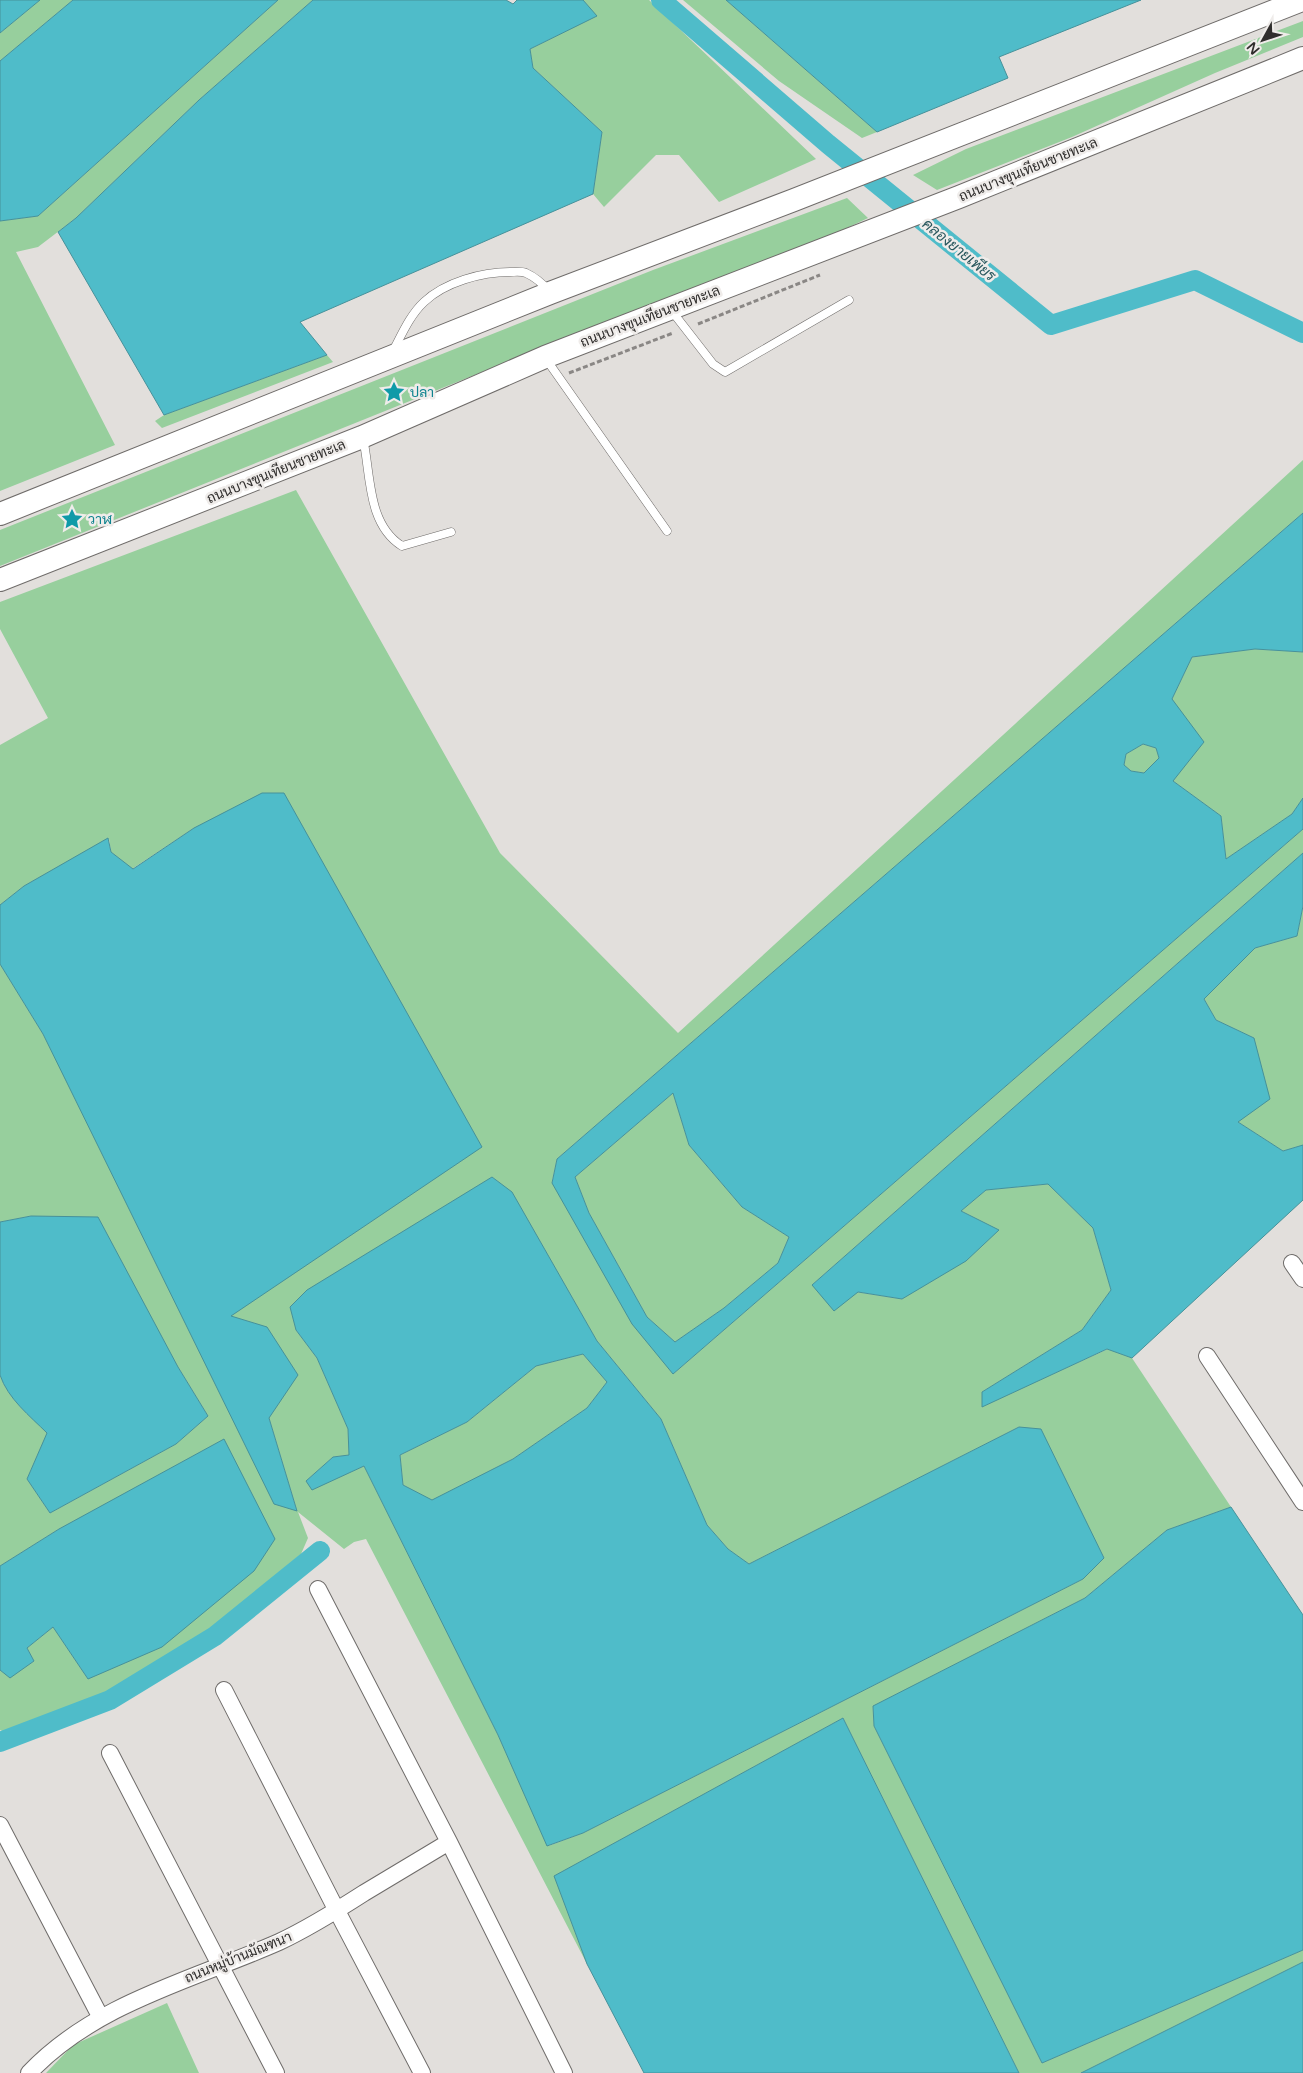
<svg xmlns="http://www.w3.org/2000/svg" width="1303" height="2073" viewBox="0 0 1303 2073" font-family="'Varela Round',Sarabun,sans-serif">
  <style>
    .green { fill: #97cf9d; fill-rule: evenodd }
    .water { fill: #4fbcc9; stroke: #46919a; fill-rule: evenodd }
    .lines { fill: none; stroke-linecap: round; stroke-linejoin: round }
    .canal { stroke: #4fbcc9; stroke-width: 20 }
    .service-casing { stroke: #6f6c6a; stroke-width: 9 }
    .minor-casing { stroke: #6f6c6a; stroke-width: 18 }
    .secondary-casing { stroke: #6f6c6a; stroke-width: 24 }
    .path { stroke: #8a8785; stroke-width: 3; stroke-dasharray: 5 2.5; stroke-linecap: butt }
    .service { stroke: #fff; stroke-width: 8 }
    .minor { stroke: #fff; stroke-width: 16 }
    .secondary { stroke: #fff; stroke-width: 22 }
    .labels { text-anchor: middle; stroke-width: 5; stroke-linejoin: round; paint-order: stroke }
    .street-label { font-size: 14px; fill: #302e2d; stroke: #efecea }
    .culture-label { font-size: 14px; fill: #0d838f; stroke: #efecea; text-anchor: start }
    .water-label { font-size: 15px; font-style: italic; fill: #29585e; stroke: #efecea }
  </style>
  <rect width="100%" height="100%" fill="#e2dfdc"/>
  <path class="green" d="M 40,0 L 73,0 L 0,61 L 0,33 Z
    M 278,0 L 313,0 L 199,100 L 76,218 L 38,247 L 16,252 L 115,445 L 0,491 L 0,221 L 38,216 Z
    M 583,0 L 649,0 L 816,159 L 719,202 L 679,155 L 656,155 L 604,207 L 593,194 L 602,132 L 533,68 L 530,49 L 596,16 Z
    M 683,0 L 726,0 L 877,132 L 862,138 L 779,81 Z
    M 1303,21 L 1303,37 L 1215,73 L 1072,137 L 937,190 L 913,175 L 966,149 Z
    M 847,198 L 868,218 L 807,247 L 549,345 L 0,566 L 0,530 L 653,270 Z
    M 327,355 L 333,362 L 162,428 L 155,421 L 164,415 Z
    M 1303,460 L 1303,513 L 557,1159 L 552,1182 L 673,1374 L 1303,829 L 1303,853 L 812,1285 L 902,1299 L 998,1230 L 961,1211 L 986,1190 L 1048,1184 L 1093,1228 L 1111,1290 L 1082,1330 L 982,1392 L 982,1406 L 1108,1349 L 1132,1358 L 1231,1507 L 1167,1530 L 1085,1598 L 873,1707 L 874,1726 L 1042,2063 L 1303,1950 L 1303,1962 L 1081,2073 L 1019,2073 L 843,1718 L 555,1876 L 587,1964 L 366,1539 L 354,1542 L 344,1549 L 298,1512 L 308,1538 L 301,1554 L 207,1634 L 143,1674 L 82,1706 L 5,1732 L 0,1730 L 0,1670 L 10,1677 L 34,1661 L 27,1648 L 53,1627 L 88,1679 L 59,1529 L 0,1566 L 0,1375 C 8,1399 30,1416 48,1433 L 27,1479 L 50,1513 L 176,1444 L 208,1416 L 178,1367 L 31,1216 L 0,1222 L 0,964 L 43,1034 L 297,1511 L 269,1418 L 231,1316 L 194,828 L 132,869 L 111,852 L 109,839 L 24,886 L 0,905 L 0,745 L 48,718 L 0,629 L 0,602 L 296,490 L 500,853 L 678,1033 ZM 492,1177 L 512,1193 L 597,1341 L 661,1419 L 707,1525 L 728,1549 L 749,1564 L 1019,1427 L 1104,1558 L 1083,1579 L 583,1833 L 548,1846 L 498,1735 L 364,1466 L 312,1489 L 306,1481 L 333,1457 L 350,1455 L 348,1429 L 317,1358 L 296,1330 Z
    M 1255,649 L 1303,652 L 1303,798 L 1292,814 L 1226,859 L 1221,816 L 1173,781 L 1172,699 L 1192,657 Z
    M 1143,744 L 1156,748 L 1159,758 L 1144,773 L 1131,771 L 1124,765 L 1126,754 Z
    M 1303,906 L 1303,1145 L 1283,1151 L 1238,1122 L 1254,1038 L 1216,1020 L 1204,999 L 1255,948 L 1297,936 Z
    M 673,1093 L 689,1145 L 742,1207 L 789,1237 L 778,1263 L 724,1308 L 675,1342 L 647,1317 L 589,1213 L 575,1177 Z
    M 583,1354 L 607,1382 L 587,1408 L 513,1459 L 432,1501 L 403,1485 L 400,1455 L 467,1422 L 536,1366 Z
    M 167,2003 L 199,2073 L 46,2073 L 73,2045 Z"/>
  <path class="water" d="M 0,0 L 40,0 L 0,33 Z
    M 73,0 L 278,0 L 38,216 L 0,221 L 0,61 Z
    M 313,0 L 506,0 L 513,4 L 517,0 L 583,0 L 597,16 L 530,49 L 533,68 L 602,132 L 593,194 L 300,322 L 327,355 L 164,415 L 58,232 L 76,218 L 199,100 Z
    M 726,0 L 1141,0 L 999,57 L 1008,78 L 877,132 Z
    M 1303,513 L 1303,652 L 1255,649 L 1192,657 L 1172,699 L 1204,742 L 1173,781 L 1221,816 L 1226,859 L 1292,814 L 1303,798 L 1303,829 L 673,1374 L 632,1324 L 552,1183 L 557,1159 ZM 1143,744 L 1156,748 L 1159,758 L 1144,773 L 1131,771 L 1124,765 L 1126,754 ZM 673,1093 L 689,1145 L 742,1207 L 789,1237 L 778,1263 L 724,1308 L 675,1342 L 647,1317 L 589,1213 L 575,1177 Z
    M 262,793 L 284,793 L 482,1147 L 231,1316 L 267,1327 L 298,1375 L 269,1418 L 297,1511 L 274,1504 L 43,1034 L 0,964 L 0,905 L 24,886 L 108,838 L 111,852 L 133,869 L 194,828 Z
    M 1303,853 L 1303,906 L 1297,936 L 1255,948 L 1204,999 L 1216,1020 L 1254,1038 L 1270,1099 L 1238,1122 L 1283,1151 L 1303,1145 L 1303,1200 L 1132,1358 L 1107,1349 L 982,1407 L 982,1392 L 1082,1330 L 1111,1290 L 1093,1228 L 1048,1184 L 986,1190 L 961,1211 L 999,1230 L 966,1261 L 902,1299 L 858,1292 L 834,1311 L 812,1285 Z
    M 492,1177 L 512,1192 L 597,1341 L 661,1419 L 707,1525 L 728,1549 L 749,1564 L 1019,1427 L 1041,1429 L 1104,1558 L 1083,1579 L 583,1833 L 547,1846 L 498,1735 L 364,1466 L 312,1490 L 306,1481 L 333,1457 L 349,1455 L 348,1429 L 317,1358 L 296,1330 L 290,1307 L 307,1290 ZM 583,1354 L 607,1382 L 587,1408 L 513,1459 L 432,1500 L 403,1485 L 400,1455 L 467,1422 L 536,1366 Z
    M 31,1216 L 98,1217 L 178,1367 L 208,1416 L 176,1444 L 50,1513 L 27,1479 L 47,1433 C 30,1416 8,1399 0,1375 L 0,1222 Z
    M 224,1439 L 275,1539 L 254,1571 L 162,1647 L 88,1679 L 53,1627 L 27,1648 L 34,1661 L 10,1678 L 0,1670 L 0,1566 L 59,1529 Z
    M 1231,1507 L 1303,1615 L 1303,1950 L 1042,2063 L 874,1726 L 873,1706 L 1085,1598 L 1167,1530 Z
    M 843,1718 L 1019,2073 L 644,2073 L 587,1964 L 554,1876 Z
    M 1303,1962 L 1303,2073 L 1081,2073 Z"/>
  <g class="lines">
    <path class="canal" d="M 661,0 L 828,144 L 1051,325 L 1195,280 L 1303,333
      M 0,1742 L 110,1700 L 215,1636 L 320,1551"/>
    <g class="service-casing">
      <path id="service" d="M 671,310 L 713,364 L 725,372 L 849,300
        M 393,351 C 402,334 410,315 424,302 C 445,282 482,272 510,272 C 515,272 521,271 526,273 C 535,277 543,284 550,292
        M 546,359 L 667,531
        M 363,438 C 371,475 367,524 402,546 L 451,532"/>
    </g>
    <g class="minor-casing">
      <path id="minor" d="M 1292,1263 L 1303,1279
        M 1207,1356 L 1303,1502
        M 318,1589 L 449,1842 L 564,2073
        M 224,1690 L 337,1911 L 422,2073
        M 110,1753 L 276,2073
        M 0,1825 L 101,2018
        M 29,2073 C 95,2003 193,1980 279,1942 C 309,1928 336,1911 364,1893 C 392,1876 421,1859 449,1842"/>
    </g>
    <g class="secondary-casing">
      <path id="secondary" d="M 0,514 L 550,293 L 794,200 L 1302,0
        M 0,580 L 362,437 L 545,357 L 959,197 L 1303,58"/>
    </g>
    <path class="path" d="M 698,324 L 820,275
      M 569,373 L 673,333"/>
    <use href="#service" class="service"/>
    <use href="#minor" class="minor"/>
    <use href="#secondary" class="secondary"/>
  </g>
  <defs>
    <g id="sight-bare" transform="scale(1.725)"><path d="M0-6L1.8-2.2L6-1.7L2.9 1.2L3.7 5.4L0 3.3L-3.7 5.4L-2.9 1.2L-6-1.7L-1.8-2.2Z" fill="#0f9aa8" stroke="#efecea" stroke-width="2.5" paint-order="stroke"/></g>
  </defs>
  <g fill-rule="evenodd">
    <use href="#sight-bare" x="394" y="392"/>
    <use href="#sight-bare" x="72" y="519"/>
  </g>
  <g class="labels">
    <g class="street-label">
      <text transform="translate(1028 169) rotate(-22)" y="5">ถนนบางขุนเทียนชายทะเล</text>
      <text transform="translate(650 316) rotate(-21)" y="5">ถนนบางขุนเทียนชายทะเล</text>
      <text transform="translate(276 471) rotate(-22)" y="5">ถนนบางขุนเทียนชายทะเล</text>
      <text transform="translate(238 1957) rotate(-22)" y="5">ถนนหมู่บ้านมัณฑนา</text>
    </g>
    <g class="culture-label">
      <text x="410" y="397">ปลา</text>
      <text x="88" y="524">วาฬ</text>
    </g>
    <g class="water-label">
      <text transform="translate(959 250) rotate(39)" y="5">คลองยายเพียร</text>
    </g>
  </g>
  <g transform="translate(1263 40) rotate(230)" stroke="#efecea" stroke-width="4" paint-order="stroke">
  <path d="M0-4L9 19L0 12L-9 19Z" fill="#302e2d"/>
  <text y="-8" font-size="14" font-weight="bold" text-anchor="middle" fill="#302e2d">N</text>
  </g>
</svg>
